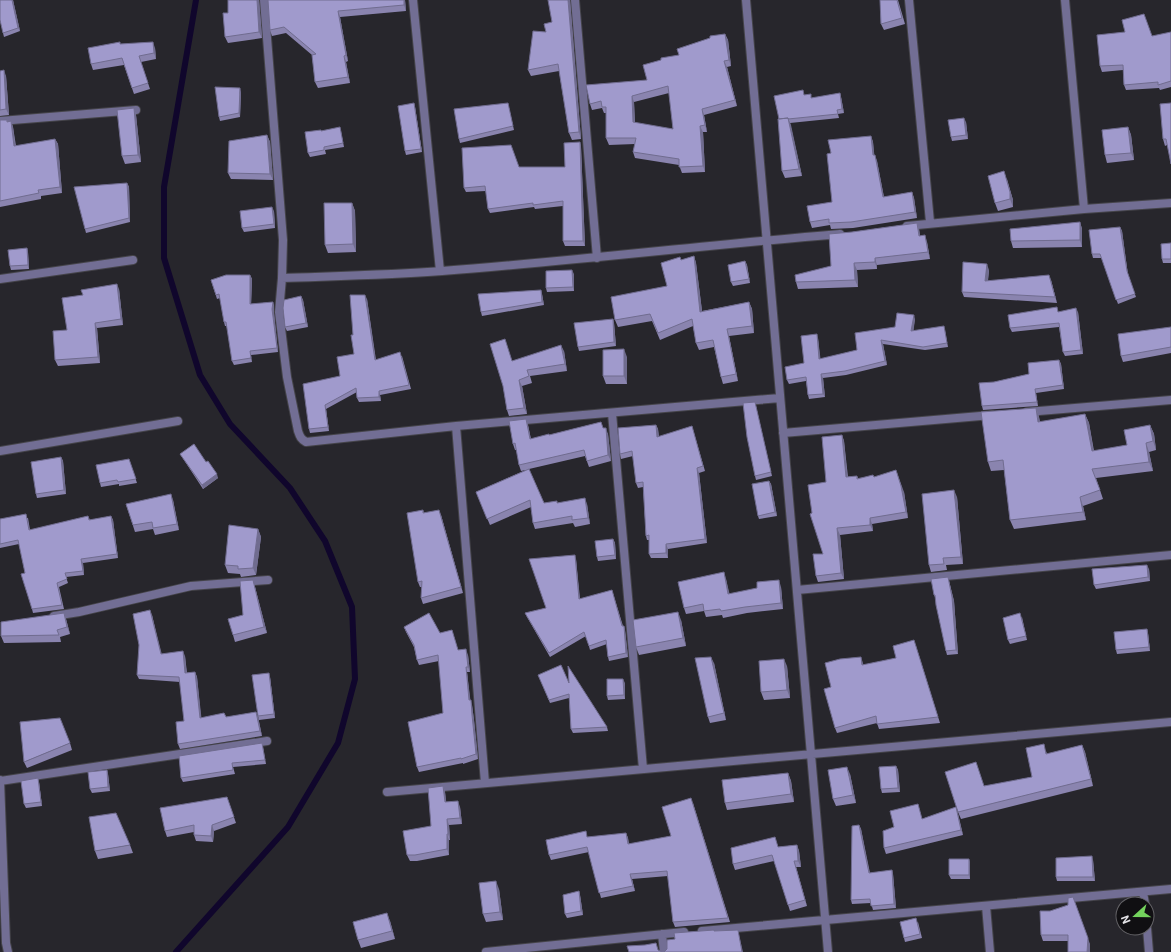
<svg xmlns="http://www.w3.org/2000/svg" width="1171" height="952" viewBox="0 0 1171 952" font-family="Roboto,sans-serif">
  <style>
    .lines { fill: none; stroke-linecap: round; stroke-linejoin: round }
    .stream { stroke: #10062c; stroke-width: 6 }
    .minor-casing { stroke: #45444a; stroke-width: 10 }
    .minor { stroke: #726e94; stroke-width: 8 }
    .wall { fill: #8a84af; fill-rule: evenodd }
    .shaded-wall { fill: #706c8f }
    .building { fill: #a09acc; stroke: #706c8f; fill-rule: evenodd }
  </style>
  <rect width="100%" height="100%" fill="#27262c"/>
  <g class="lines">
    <path class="stream" d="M 176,952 L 288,827 L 338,743 L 355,679 L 352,607 L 325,541 L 290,488 L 230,424 L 200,375 L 164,258 L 164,187 L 196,0"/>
    <g class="minor-casing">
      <path id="minor" d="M 264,0 L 283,240 L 282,278 L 279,312 L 287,377 L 298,431 C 300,437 301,439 306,442 L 456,426 L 780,398
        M 413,0 L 440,271
        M 575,0 L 597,258
        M 746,0 L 828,952
        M 909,0 L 930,222
        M 1065,0 L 1084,209
        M 0,121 L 136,110
        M 907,226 L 1084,209 L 1171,203
        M 282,278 C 336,276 389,275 442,271 C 575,261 707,245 840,234
        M 0,279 L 133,260
        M 1027,412 L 1171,400
        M 612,413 L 643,769
        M 456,426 L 485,783
        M 783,433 L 992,415
        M 0,451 L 178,421
        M 797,590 L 1171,555
        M 54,616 L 79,612 L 191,586 L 268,580
        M 0,780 L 6,943 L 8,952
        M 0,781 L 267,741
        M 387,792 L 1171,722
        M 1143,892 L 1145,904
        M 986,906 L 990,952
        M 1147,928 L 1149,952
        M 702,931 L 1171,889
        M 662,934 L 664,952
        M 486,952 L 684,932"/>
    </g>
    <use href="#minor" class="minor"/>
  </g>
  <path class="wall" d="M 0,0 L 13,0 L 20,31 L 4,37 L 3,33 Z
    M 228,0 L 259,0 L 262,38 L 228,43 L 225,37 L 228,13 Z
    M 268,0 L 405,0 L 406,11 L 340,17 L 348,61 L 346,62 L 350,83 L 318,88 L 315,82 L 312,55 L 286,33 L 272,36 L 270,30 Z
    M 570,0 L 581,139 L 572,140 L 569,133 L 559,71 L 531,76 L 528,70 L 546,32 Z
    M 880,0 L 902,0 L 898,0 L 905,24 L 884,30 L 881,24 Z
    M 1171,32 L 1171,87 L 1160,90 L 1159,88 L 1126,90 L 1124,85 L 1123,70 L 1102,72 L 1100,66 Z
    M 725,34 L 728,40 L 731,66 L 727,67 L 737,106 L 704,115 L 707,132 L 703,132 L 705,172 L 682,173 L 679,165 L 635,158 L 633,152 L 635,144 L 609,145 L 606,138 L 606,113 L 604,113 L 602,108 L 592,110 L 590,104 L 647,80 L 679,55 ZM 669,93 L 673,129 L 635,123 L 634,102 Z
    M 121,44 L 155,48 L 156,59 L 141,62 L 150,89 L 134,94 L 124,65 L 93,70 L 91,64 Z
    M 0,71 L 6,76 L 9,115 L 0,116 Z
    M 241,92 L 240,117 L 220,121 L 219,117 Z
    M 840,93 L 841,97 L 844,113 L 838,114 L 839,118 L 790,123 L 802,176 L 785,178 L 782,171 L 779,119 L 805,95 L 812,98 Z
    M 414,103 L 415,107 L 422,152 L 406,155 L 405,151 Z
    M 508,103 L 514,130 L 460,143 L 459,139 Z
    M 1171,103 L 1167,145 L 1165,146 L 1163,139 Z
    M 134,108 L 136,115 L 141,162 L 125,164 L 122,156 Z
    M 0,120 L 7,120 L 8,122 L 11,121 L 13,127 L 16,146 L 55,139 L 58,144 L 62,193 L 41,196 L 41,199 L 0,207 Z
    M 966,122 L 968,139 L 952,141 L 951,137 Z
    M 1128,127 L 1131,135 L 1134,160 L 1107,163 L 1105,155 Z
    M 321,131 L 341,131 L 344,147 L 325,150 L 326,154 L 310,157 L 308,153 Z
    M 267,135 L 270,142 L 273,180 L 231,179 L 228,173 Z
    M 871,136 L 873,142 L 874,155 L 877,161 L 884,197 L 912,192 L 914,198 L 917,218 L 853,228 L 831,229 L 830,225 L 812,228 L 810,222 L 832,202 L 831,153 Z
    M 580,142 L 581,147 L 585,246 L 565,246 L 563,241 L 563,206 L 535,209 L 534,207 L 490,213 L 488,209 L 486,191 L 466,192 L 464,188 L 519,167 L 565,167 Z
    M 1007,179 L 1013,200 L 1013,207 L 998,211 L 995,203 Z
    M 127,183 L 129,187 L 130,222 L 86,233 L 85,229 Z
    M 352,203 L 355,211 L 356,252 L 328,253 L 325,245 Z
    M 274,211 L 275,228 L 244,232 L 242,228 Z
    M 1080,222 L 1082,229 L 1082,247 L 1013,248 L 1011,241 Z
    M 917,223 L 919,229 L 920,236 L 927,242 L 930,259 L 877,265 L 877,269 L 857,270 L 858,287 L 798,289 L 796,282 L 831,266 L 852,232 Z
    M 1120,227 L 1122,231 L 1128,275 L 1136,297 L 1118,304 L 1102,258 L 1093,258 L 1092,254 Z
    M 1171,243 L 1171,263 L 1163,263 L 1162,259 Z
    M 27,248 L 28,252 L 29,269 L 11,270 L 10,266 Z
    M 694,256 L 696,263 L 702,311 L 749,302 L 752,309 L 754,333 L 729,336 L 738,381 L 723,384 L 721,377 L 714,347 L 699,350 L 696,343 L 693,326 L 660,340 L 652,321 L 618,327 L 615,320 L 667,286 L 681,260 Z
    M 745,261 L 747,265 L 750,283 L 733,286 L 731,282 Z
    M 989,270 L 988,281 L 1051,280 L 1057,303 L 964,297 L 962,292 Z
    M 574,274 L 574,291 L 547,292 L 546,288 Z
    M 250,275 L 252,279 L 251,304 L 273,302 L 274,306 L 274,313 L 278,352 L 251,355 L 252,362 L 234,365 L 232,361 L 227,326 L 225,326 L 224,322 L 220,298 L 217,299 L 211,280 Z
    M 119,289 L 123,325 L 97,328 L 100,363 L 58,366 L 55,360 L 67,330 Z
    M 541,290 L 542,294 L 544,305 L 482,316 L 481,312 Z
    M 301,296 L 303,300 L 308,327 L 287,331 L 285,327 Z
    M 367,299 L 376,360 L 402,356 L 411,389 L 380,395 L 381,401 L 359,402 L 357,398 L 357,392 L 326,409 L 329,431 L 310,433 L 309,429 L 340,376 L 354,354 L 353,335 Z
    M 1059,312 L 1078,312 L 1083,354 L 1065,356 L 1063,352 L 1059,327 L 1012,332 L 1010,328 Z
    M 613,319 L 614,323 L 616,346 L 579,351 L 578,347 Z
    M 915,319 L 913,331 L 945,330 L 948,347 L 925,350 L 883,344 L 887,365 L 846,375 L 823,378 L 825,397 L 809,399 L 808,395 L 806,381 L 789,384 L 787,380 L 804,363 L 818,338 L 820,359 L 857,350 L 895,327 Z
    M 1171,327 L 1171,353 L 1123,362 L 1121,356 Z
    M 564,351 L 567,371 L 530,376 L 532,383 L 522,386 L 527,414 L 509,416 L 507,410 L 503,386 L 512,361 Z
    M 627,357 L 627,384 L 606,384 L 603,376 Z
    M 1059,360 L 1061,364 L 1064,389 L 1036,393 L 1038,406 L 983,410 L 982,406 L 994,382 L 1029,374 Z
    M 756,406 L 772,476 L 756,480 L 755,476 Z
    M 1036,408 L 1039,417 L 1040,422 L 1085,414 L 1089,423 L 1094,451 L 1127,445 L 1150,425 L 1154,434 L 1156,450 L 1149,452 L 1153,471 L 1096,478 L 1103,499 L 1083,506 L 1086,520 L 1014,529 L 1010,520 L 1004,470 L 991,471 L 988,462 Z
    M 526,419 L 528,425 L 531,439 L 549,435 L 601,422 L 603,428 L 608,434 L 611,461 L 589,467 L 585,456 L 529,469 L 544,503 L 557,503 L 587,504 L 590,524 L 575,527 L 573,523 L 535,529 L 533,523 L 531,507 L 490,525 L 476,492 L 526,470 L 521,471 L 519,465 L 517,450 L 515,450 L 513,444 Z
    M 656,425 L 658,429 L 659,437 L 692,426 L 705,471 L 699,473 L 707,543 L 668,549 L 668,558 L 651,558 L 649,554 L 649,540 L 647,540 L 646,536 L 643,487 L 638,488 L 636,483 L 633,456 L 621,459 L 620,454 Z
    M 842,435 L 844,441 L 848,477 L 857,476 L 858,478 L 874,477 L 904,492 L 908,518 L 872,524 L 873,531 L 840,535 L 844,579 L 818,582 L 816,576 L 823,554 L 812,513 L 826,482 Z
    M 180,454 L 206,462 L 218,478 L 203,489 L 182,457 Z
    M 61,457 L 63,461 L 66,494 L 37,498 L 36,494 Z
    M 129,459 L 137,483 L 119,486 L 119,484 L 101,487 L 100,483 Z
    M 769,481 L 771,484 L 777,516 L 759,519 L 758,516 Z
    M 957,497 L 963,564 L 946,565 L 947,570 L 931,572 L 929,565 Z
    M 173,500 L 179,530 L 155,535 L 153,529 L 135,532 L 126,504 Z
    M 423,510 L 424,513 L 441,515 L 463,593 L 423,604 L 421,598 L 422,587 L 420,587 L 418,582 Z
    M 88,516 L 90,520 L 111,516 L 113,520 L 118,558 L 83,563 L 84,575 L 66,577 L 68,583 L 59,587 L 64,609 L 33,613 L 32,609 L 25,573 L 19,544 L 0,548 L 0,519 L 28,518 L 30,530 Z
    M 258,529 L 261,537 L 256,575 L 241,577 L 240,574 L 228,573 L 225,565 Z
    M 613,539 L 615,543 L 616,559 L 598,561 L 597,557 Z
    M 576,559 L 580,599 L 612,590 L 623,626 L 624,626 L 625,630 L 628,657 L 609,661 L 608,657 L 607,644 L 590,650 L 586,636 L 550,657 L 527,617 L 525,613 L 546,608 Z
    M 1149,569 L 1150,581 L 1096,589 L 1094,585 Z
    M 948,577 L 954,601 L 958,654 L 947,655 L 946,651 L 936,599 L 934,595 Z
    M 726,579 L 729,594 L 781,587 L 783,609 L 747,613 L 723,618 L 722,615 L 706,617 L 704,611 L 686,614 L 684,608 Z
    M 255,587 L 267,633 L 235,642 L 233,635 L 243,615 Z
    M 64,613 L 66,619 L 70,634 L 60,637 L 61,642 L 4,643 L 1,636 Z
    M 152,615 L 161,654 L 185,656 L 187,673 L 195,672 L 197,677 L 201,718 L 224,713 L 226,717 L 256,712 L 258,717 L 262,736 L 180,749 L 178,744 L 184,721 L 180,682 L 139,679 L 137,675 Z
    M 1022,617 L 1027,640 L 1010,644 L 1008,640 Z
    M 681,620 L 686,646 L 639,655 L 636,647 Z
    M 404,627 L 440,633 L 452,630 L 458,650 L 468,655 L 470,672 L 467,672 L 470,700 L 472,705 L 474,720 L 478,759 L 463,764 L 463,763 L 419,772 L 417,767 L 443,713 L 439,661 L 419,665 L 417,660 L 414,647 L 406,632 Z
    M 1147,629 L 1148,633 L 1150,651 L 1117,654 L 1116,650 Z
    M 916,646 L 940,723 L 879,729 L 877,723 L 837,733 L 835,728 L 831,687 L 863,663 L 863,665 L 896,658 Z
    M 714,663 L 726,720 L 710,723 L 708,717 Z
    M 787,666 L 790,698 L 764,700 L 761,692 Z
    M 270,677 L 275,718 L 259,720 L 258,716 Z
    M 540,679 L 569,683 L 607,727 L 608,731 L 573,733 L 571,729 L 569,698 L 550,703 Z
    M 625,683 L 625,699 L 608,700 L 607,696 Z
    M 70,743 L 72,750 L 27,768 L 24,762 Z
    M 262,743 L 263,747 L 266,764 L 233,767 L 235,774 L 183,782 L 181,778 Z
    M 1082,745 L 1085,752 L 1093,786 L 961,819 L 958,812 L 984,786 L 1032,777 L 1046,751 L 1047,754 Z
    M 896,766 L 898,770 L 900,792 L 882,793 L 881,789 Z
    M 107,770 L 108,774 L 110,791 L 92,793 L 90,789 Z
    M 788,773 L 791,781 L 794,802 L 727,810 L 725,803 Z
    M 850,774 L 856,803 L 836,806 L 833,799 Z
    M 39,782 L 42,806 L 26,808 L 24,804 Z
    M 443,786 L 445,792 L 446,802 L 460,807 L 462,824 L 449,825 L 450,840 L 449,840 L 449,855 L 417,861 L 410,861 L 407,855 L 431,826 Z
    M 227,797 L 236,823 L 214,831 L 213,842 L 196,841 L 194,835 L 194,832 L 167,837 L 165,831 Z
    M 693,803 L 730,922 L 675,927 L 673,922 L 668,876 L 632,879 L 635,891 L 601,898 L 589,852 L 551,860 L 549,855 L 626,833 L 628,838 L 629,844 L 671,836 Z
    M 918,804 L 922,819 L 956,807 L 963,835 L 886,854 L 884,848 L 894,827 Z
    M 859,825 L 861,829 L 870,873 L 892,870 L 893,874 L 896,908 L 873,910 L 871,903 L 852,904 L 851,900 Z
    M 775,837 L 778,847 L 797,845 L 799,851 L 801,867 L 796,867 L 807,906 L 790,911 L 774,861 L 735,870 L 733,864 Z
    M 130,845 L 133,853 L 98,859 L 95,851 Z
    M 969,859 L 970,863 L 970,879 L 951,879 L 949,875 Z
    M 1093,860 L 1095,881 L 1057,881 L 1056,877 Z
    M 499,889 L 503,920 L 486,922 L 483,914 Z
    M 579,891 L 580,895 L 583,915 L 567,918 L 565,914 Z
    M 1040,911 L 1090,944 L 1090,952 L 1068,952 L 1068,941 L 1043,941 L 1041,935 Z
    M 390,921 L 395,939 L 361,948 L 358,940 Z
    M 918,922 L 922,938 L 905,942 L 904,938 Z"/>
  <path class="shaded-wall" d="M 12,0 L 13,0 L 20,31 L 18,28 Z
    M 257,0 L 259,0 L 262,38 L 259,32 Z
    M 404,0 L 405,0 L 406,11 L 404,5 Z
    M 568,0 L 570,0 L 581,139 L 579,132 Z
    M 338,11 L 340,17 L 348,61 L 346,55 Z
    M 725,34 L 728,40 L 731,66 L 729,60 Z
    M 153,42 L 155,48 L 156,59 L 154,53 Z
    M 344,56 L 346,62 L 350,83 L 348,77 Z
    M 724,61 L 727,67 L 737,106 L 735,100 Z
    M 4,70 L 6,76 L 9,115 L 6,109 Z
    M 240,88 L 241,92 L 240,117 L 239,113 Z
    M 840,93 L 841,97 L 844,113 L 842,109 Z
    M 632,96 L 634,102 L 635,129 L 633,122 Z
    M 414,103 L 415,107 L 422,152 L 421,149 Z
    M 134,108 L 136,115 L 141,162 L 138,155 Z
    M 702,109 L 704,115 L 707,132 L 705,125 Z
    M 788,118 L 791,125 L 802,176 L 799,169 Z
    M 964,118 L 966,122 L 968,139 L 966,135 Z
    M 11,121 L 13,127 L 16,152 L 14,146 Z
    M 700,126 L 703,132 L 705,172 L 703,166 Z
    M 1128,127 L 1131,135 L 1134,160 L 1131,153 Z
    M 267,135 L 270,142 L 273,180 L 270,174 Z
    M 871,136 L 873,142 L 875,161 L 873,155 Z
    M 55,139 L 58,144 L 62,193 L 60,187 Z
    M 580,142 L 581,147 L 585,246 L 583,241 Z
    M 875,155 L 877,161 L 885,203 L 883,197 Z
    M 1004,171 L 1013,200 L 1013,207 L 1010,199 Z
    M 127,183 L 129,187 L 130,222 L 129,218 Z
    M 912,192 L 914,198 L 917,218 L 915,212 Z
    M 352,203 L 355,211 L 356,252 L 353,244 Z
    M 272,207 L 274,211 L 275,228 L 274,224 Z
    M 1080,222 L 1082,229 L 1082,247 L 1080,240 Z
    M 917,223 L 919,229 L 921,243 L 919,236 Z
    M 1120,227 L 1122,231 L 1128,275 L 1136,297 L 1127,271 Z
    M 925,235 L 927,242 L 930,259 L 928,252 Z
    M 27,248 L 28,252 L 29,269 L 28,265 Z
    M 694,256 L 696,263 L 703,319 L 700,312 Z
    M 875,258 L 877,265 L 877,269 L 875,262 Z
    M 745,261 L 747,265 L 750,283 L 749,279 Z
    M 854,263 L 857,270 L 858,287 L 855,280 Z
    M 987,264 L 989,270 L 987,287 L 985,281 Z
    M 572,270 L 574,274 L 574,291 L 573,287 Z
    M 250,275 L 252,279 L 251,308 L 250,304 Z
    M 1049,275 L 1051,280 L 1057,303 L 1055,297 Z
    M 117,284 L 119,289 L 123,325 L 121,319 Z
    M 541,290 L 542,294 L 544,305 L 542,302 Z
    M 365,295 L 367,299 L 376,364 L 375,360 Z
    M 301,296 L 303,300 L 308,327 L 306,323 Z
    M 273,302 L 274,306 L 274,313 L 278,352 L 277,348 L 272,309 Z
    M 749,302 L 752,309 L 754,333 L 752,326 Z
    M 1076,308 L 1078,312 L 1083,354 L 1081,350 Z
    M 914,315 L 915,319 L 913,335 L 911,331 Z
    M 613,319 L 614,323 L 616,346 L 614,342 Z
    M 95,323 L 97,328 L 100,363 L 98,357 Z
    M 727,329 L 729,336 L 738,381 L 736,374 Z
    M 817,334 L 818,338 L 821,363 L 819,359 Z
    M 881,340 L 883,344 L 887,365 L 885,361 Z
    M 561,345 L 564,351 L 567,371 L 565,364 Z
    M 624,349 L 627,357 L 627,384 L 624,376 Z
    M 1059,360 L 1061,364 L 1064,389 L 1063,385 Z
    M 821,374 L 823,378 L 825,397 L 823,394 Z
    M 519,380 L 522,386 L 527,414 L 524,408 Z
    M 379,391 L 380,395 L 381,401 L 379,397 Z
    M 325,405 L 326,409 L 329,431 L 328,427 Z
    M 1036,408 L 1039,417 L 1041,431 L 1038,422 Z
    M 1085,414 L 1089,423 L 1095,460 L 1092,451 Z
    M 526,419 L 528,425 L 532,445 L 530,439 Z
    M 656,425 L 658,429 L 659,442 L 657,437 Z
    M 1150,425 L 1154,434 L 1156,450 L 1153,441 Z
    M 606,428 L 608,434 L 611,461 L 608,455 Z
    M 842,435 L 844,441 L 848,484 L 846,477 Z
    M 1146,443 L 1149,452 L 1153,471 L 1149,462 Z
    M 61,457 L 63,461 L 66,494 L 64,490 Z
    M 697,468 L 699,473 L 707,543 L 705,539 Z
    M 896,470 L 904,492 L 908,518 L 906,512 Z
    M 217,474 L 218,478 L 203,489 L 202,485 Z
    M 769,481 L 771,484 L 777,516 L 775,512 Z
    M 954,490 L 957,497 L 963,564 L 961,557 Z
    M 171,494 L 173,500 L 179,530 L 177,524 Z
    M 1080,497 L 1083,506 L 1086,520 L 1083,512 Z
    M 585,498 L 587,504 L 590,524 L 588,518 Z
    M 439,510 L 441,515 L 463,593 L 461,587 Z
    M 111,516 L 113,520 L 118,558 L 117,554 Z
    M 870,518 L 872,524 L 873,531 L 870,525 Z
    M 837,528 L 840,535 L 844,579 L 841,573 Z
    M 258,529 L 261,537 L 256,575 L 253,568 Z
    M 613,539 L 615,543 L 616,559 L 615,555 Z
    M 666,544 L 668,549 L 668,558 L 666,553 Z
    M 575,555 L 576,559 L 580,603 L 579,599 Z
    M 81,559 L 83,563 L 84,575 L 83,571 Z
    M 1147,565 L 1149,569 L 1150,581 L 1148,577 Z
    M 724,572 L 726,579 L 731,600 L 728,594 Z
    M 948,577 L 954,601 L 958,654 L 956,650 Z
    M 253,580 L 255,587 L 267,633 L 264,627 Z
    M 779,580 L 781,587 L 783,609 L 781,603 Z
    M 150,610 L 152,615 L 163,659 L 161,654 Z
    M 678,612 L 681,620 L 686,646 L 683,638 Z
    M 64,613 L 66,619 L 70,634 L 67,627 Z
    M 624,626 L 625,630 L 628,657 L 626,653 Z
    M 1147,629 L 1148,633 L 1150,651 L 1149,647 Z
    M 466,649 L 468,655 L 470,672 L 468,667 Z
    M 183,651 L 185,656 L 187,678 L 185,673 Z
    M 711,657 L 714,663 L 726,720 L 724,713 Z
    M 861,657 L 863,663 L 864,671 L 862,665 Z
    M 784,659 L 787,666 L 790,698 L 787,690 Z
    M 466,667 L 467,672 L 471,705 L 469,700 Z
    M 195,672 L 197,677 L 202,723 L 200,718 Z
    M 269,673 L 270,677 L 275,718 L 274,714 Z
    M 623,679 L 625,683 L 625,699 L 624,695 Z
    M 471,700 L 472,705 L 474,720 L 478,759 L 476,754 Z
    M 256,712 L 258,717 L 262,736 L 260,731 Z
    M 1082,745 L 1085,752 L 1093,786 L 1091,779 Z
    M 896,766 L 898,770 L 900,792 L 898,788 Z
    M 847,767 L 850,774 L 856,803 L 853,795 Z
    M 107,770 L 108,774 L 110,791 L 108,787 Z
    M 788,773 L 791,781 L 794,802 L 791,794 Z
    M 38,778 L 39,782 L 42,806 L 41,802 Z
    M 443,786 L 445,792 L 447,808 L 445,802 Z
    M 458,801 L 460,807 L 462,824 L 460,818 Z
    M 956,807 L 958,813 L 963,835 L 961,830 Z
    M 447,819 L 449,825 L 450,840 L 448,834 Z
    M 212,825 L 214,831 L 213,842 L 211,836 Z
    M 859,825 L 861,829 L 870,877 L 869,873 Z
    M 626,833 L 628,838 L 629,849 L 628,844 Z
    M 447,834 L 449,840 L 449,855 L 447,849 Z
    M 797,845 L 799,851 L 801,867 L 798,861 Z
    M 1092,856 L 1093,860 L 1095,881 L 1093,877 Z
    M 969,859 L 970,863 L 970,879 L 969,875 Z
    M 794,861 L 796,867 L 807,906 L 805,900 Z
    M 892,870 L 893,874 L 896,908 L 894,904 Z
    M 630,874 L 632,879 L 635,891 L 633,886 Z
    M 496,881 L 499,889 L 503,920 L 500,912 Z
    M 579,891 L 580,895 L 583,915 L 581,911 Z
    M 1073,897 L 1090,944 L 1090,952 L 1087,952 Z
    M 387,913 L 390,921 L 395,939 L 392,931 Z
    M 738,930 L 739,935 L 743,952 L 742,952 Z"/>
  <path class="building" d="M 0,0 L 12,0 L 18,28 L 3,33 L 0,20 Z
    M 228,0 L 257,0 L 259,32 L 225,37 L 223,13 L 228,13 Z
    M 268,0 L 404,0 L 404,5 L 338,11 L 346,55 L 344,56 L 348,77 L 315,82 L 312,55 L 316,54 L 284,27 L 270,30 Z
    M 548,0 L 568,0 L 579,132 L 569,133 L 558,64 L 528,70 L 533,31 L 546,32 L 544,24 L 552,22 Z
    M 880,0 L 897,0 L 902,18 L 881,24 Z
    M 1144,14 L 1152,36 L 1171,32 L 1171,81 L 1158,85 L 1158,82 L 1124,85 L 1123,65 L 1100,66 L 1097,35 L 1125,32 L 1122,20 Z
    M 725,34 L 729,60 L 724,61 L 735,100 L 702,109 L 705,125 L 700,126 L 703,166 L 679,167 L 679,159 L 633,152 L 636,138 L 606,138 L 606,107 L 602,107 L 601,101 L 590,104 L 586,85 L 647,80 L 643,65 L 661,60 L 661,58 L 679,55 L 677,49 L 710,38 L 710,36 ZM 668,86 L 673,129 L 633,122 L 632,96 Z
    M 120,42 L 120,44 L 153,42 L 154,53 L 139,56 L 148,83 L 132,88 L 122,58 L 91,64 L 88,48 Z
    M 4,70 L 6,109 L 0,110 L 0,71 Z
    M 215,87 L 240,88 L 239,113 L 219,117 Z
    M 803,90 L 804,95 L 811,94 L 811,98 L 840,93 L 842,109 L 837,110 L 838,114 L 788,119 L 788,118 L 779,119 L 774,96 Z
    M 414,103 L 421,149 L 405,151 L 398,106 Z
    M 508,103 L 513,126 L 459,139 L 454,109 Z
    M 1171,103 L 1171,164 L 1166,139 L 1163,139 L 1160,104 Z
    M 134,108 L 138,155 L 122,156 L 117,110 Z
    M 788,118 L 799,169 L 782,171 L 778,119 Z
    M 964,118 L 966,135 L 951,137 L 948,120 Z
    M 0,120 L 7,120 L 7,122 L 11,121 L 14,146 L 55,139 L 60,187 L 38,190 L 39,193 L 0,201 Z
    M 340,127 L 343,143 L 324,147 L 324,150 L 308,153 L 305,132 L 321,130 L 321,131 Z
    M 1128,127 L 1131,153 L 1105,155 L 1102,130 Z
    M 267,135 L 270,174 L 228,173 L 229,141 Z
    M 871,136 L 873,155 L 875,155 L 883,197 L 912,192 L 915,212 L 851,222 L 829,223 L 829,219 L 810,222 L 807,206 L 832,202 L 827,154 L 831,153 L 828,140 Z
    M 580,142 L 583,241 L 563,241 L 563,201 L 533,205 L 533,203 L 488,209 L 485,186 L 464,188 L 462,148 L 511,145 L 519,167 L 565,167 L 564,143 Z
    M 1004,171 L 1010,192 L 1010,199 L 995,203 L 988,176 Z
    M 127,183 L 129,218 L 85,229 L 74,187 Z
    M 324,203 L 352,203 L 353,244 L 325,245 Z
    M 272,207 L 274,224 L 242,228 L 240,211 Z
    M 1080,222 L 1080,240 L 1011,241 L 1010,229 Z
    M 917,223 L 919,236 L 925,235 L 928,252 L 875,258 L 875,262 L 854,263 L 855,280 L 796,282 L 795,275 L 831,266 L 829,234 L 852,232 Z
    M 1120,227 L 1127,271 L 1135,294 L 1116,300 L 1100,254 L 1092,254 L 1089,230 Z
    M 1171,243 L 1171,259 L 1162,259 L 1161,244 Z
    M 27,248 L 28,265 L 10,266 L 8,250 Z
    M 694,256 L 700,312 L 749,302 L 752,326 L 727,329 L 736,374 L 721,377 L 713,340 L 696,343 L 692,319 L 658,333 L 650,314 L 615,320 L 611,297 L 667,286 L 661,263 L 680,257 L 681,260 Z
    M 745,261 L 749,279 L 731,282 L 728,265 Z
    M 963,262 L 987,264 L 985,281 L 1049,275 L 1055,297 L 962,292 Z
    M 572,270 L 573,287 L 546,288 L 546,271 Z
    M 226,275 L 250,275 L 250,304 L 273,302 L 272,309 L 277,348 L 250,351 L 251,358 L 232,361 L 226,322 L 224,322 L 219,294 L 216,295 L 211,280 Z
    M 117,284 L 121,319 L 95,323 L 98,357 L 55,360 L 53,331 L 67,330 L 62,298 L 83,295 L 81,290 Z
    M 541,290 L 542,302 L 481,312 L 478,294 Z
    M 350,295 L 365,295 L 375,360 L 400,352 L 409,385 L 379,391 L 379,397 L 357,398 L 356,388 L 325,405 L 328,427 L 309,429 L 303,384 L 340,376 L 337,357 L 354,354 L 351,335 L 353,335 Z
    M 301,296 L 306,323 L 285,327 L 283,308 L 284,300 Z
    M 1057,307 L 1058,312 L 1076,308 L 1081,350 L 1063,352 L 1059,323 L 1010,328 L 1008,315 Z
    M 897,313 L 914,315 L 911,331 L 944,326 L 947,343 L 923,347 L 881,340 L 885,361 L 845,371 L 821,374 L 823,394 L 808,395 L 806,377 L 787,380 L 785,367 L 804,363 L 801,336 L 817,334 L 819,359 L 857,350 L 855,333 L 895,327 Z
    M 613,319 L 614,342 L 578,347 L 574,323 Z
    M 1171,327 L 1171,347 L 1121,356 L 1118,334 Z
    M 505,339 L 512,361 L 561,345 L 565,364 L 527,370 L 529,376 L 519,380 L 524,408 L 507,410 L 503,386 L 490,344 Z
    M 624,349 L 624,376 L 603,376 L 603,350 Z
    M 1059,360 L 1063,385 L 1035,389 L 1037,402 L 982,406 L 979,383 L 994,382 L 1029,374 L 1028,363 Z
    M 755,402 L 771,472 L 755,476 L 747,437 L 743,403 Z
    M 1036,408 L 1038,422 L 1085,414 L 1092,451 L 1127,445 L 1124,430 L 1150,425 L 1153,441 L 1146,443 L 1149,462 L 1092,469 L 1100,490 L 1080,497 L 1083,512 L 1010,520 L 1003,460 L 988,462 L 981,412 Z
    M 526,419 L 530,439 L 549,434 L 549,435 L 601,422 L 603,428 L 606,428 L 608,455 L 587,461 L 584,450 L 519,465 L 515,443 L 513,444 L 509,421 Z
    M 656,425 L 657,437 L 692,426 L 703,466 L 697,468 L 705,539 L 666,544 L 666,553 L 649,554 L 649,535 L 646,536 L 643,482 L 636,483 L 632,451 L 620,454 L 618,428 Z
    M 842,435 L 846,477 L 857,476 L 857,479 L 873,475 L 874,477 L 896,470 L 901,486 L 906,512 L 870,518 L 870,525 L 837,528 L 841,573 L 816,576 L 813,554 L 823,554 L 810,514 L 812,513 L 808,485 L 826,482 L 822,437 Z
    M 194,444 L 206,462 L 208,461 L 217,474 L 202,485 L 180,454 Z
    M 61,457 L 64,490 L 36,494 L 31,462 Z
    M 129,459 L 136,479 L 118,482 L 117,480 L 100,483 L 96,465 Z
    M 529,469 L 544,503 L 557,501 L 557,503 L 585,498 L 588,518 L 572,520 L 572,516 L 533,523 L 530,500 L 487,519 L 476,492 Z
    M 769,481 L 775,512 L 758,516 L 752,484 Z
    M 954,490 L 961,557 L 943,558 L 944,564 L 929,565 L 922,494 Z
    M 171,494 L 177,524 L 153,528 L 152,522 L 133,525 L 126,504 Z
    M 423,510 L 423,513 L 439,510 L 461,587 L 421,598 L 422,581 L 418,582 L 407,513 Z
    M 26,514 L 29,530 L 88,516 L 89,520 L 111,516 L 117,554 L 81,559 L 83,571 L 65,573 L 67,579 L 57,583 L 62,605 L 32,609 L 21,574 L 25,573 L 18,540 L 0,544 L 0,519 Z
    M 229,525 L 258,529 L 253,568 L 238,569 L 238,566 L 225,565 Z
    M 613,539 L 615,555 L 597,557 L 595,541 Z
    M 575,555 L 579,599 L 612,590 L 622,626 L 624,626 L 626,653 L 608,657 L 606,640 L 589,646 L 584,632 L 549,653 L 525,613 L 546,608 L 529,559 Z
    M 1147,565 L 1148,577 L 1094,585 L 1092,569 Z
    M 724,572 L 728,594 L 757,588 L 757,582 L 779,580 L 781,603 L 745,607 L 721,611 L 720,609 L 704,611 L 703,604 L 684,608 L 678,582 Z
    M 948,577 L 952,597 L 956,650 L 946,651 L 936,605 L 935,595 L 934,595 L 931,579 Z
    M 253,580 L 264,627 L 233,635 L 228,619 L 243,615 L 240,581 Z
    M 150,610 L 161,654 L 183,651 L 185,673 L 195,672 L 200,718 L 224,713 L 226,717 L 256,712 L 260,731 L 178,744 L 176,722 L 184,721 L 179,677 L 137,675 L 139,645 L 133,614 Z
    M 678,612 L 683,638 L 636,647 L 633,620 Z
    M 64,613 L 67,627 L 57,630 L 59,635 L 1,636 L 1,622 Z
    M 429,613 L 440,633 L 452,630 L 458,650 L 466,649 L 468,667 L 466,667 L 469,700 L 471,700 L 472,715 L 476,754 L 461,759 L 461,758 L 417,767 L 408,722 L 443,713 L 438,655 L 417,660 L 414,645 L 404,627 Z
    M 1020,613 L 1026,636 L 1008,640 L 1003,618 Z
    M 1147,629 L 1149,647 L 1116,650 L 1114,632 Z
    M 914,640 L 938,717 L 877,724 L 876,716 L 835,728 L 824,689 L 831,687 L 825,663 L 840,659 L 861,657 L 862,665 L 896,658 L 893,646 Z
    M 711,657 L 724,713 L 708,717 L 695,658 Z
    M 784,659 L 787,690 L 761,692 L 759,661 Z
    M 561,665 L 569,683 L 568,666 L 607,727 L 571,729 L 569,694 L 549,700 L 538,675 Z
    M 269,673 L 274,714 L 258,716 L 252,675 Z
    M 607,679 L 623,679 L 624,695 L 607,696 Z
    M 60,718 L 70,743 L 24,762 L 20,722 Z
    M 262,743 L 265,760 L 232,763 L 233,770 L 181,778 L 179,756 Z
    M 1044,744 L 1046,754 L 1082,745 L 1091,779 L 958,812 L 945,772 L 976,762 L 984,786 L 1032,777 L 1026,748 Z
    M 896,766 L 898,788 L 881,789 L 879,767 Z
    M 847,767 L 853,795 L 833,799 L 828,770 Z
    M 107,770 L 108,787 L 90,789 L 88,772 Z
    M 788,773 L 791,794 L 725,803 L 722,780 Z
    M 38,778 L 41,802 L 24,804 L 21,781 Z
    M 443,786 L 445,802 L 458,801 L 460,818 L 447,819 L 448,834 L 447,834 L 447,849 L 415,855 L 407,855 L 403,831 L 431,826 L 428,788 Z
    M 227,797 L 234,817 L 212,825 L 211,836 L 194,835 L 194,825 L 165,831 L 160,808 Z
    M 691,798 L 728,918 L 673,922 L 667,871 L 630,874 L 633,886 L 599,893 L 587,847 L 549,855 L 546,840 L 586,831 L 587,837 L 626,833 L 628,844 L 671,836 L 662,807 Z
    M 918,804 L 922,819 L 956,807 L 961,830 L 884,848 L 883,831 L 894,827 L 890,811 Z
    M 116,813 L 130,845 L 95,851 L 89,817 Z
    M 859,825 L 869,873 L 892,870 L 894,904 L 871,906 L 870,899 L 851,900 L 852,826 Z
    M 775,837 L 778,847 L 797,845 L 798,861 L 794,861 L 805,900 L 788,905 L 772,855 L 733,864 L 731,848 Z
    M 1092,856 L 1093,877 L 1056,877 L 1056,858 Z
    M 949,859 L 969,859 L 969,875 L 949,875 Z
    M 496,881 L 500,912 L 483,914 L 479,883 Z
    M 579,891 L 581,911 L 565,914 L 563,895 Z
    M 1073,897 L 1088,938 L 1087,952 L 1068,952 L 1068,935 L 1041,935 L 1040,911 L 1050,911 L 1068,905 L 1068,898 Z
    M 387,913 L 392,931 L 358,940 L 353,922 Z
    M 916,918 L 920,934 L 904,938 L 900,922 Z
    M 714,930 L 714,931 L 738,930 L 742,952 L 664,952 L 667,949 L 667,940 L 675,939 L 674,933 Z
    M 656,943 L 658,950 L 662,952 L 629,952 L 627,946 L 645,945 Z"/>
  <g transform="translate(1135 916) rotate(249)"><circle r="19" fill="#100f12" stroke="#646367"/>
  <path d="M0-3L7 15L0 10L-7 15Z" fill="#73d25c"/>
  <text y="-6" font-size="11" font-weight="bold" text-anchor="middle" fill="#e3e2e6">N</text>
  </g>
</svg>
